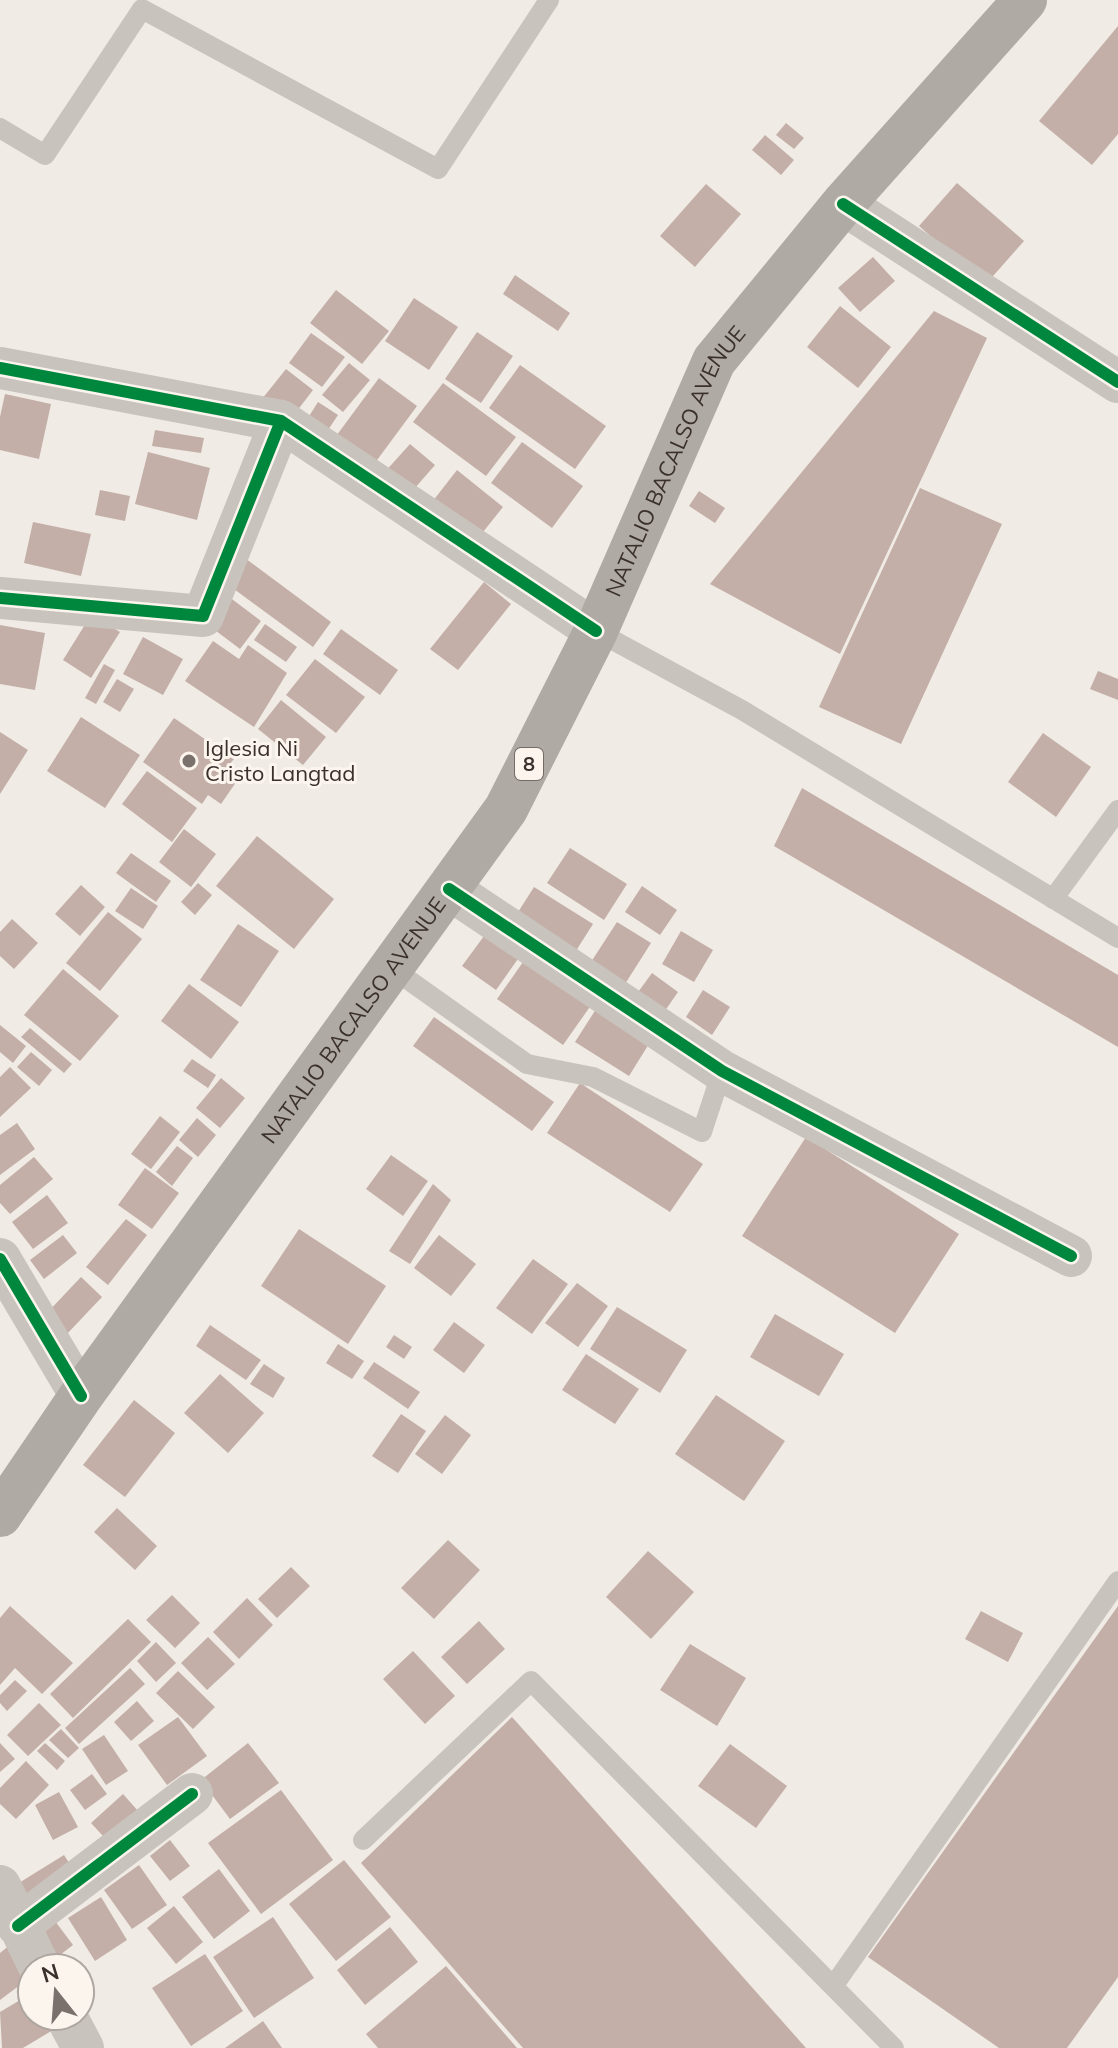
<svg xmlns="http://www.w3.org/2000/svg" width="1118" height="2048" viewBox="0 0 1118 2048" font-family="Mulish,sans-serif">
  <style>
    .building { fill: #c3afa7 }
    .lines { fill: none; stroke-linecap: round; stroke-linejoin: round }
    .lane { stroke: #c9c3be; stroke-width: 20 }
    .street { stroke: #c9c3be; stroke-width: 42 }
    .highway { stroke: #afaaa4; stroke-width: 44 }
    .cycleway-casing { stroke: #fbf5ee; stroke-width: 17 }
    .cycleway { stroke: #00873e; stroke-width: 12 }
    .poi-dot { fill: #7a716c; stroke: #fbf5ee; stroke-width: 3 }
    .labels { text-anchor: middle; stroke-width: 6; stroke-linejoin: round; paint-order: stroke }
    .shield { fill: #fbf5ee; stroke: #756b66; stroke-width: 2 }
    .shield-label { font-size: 20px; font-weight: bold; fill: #3b302b }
    .street-label { font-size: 22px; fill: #3b302b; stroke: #fbf5ee }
    .poi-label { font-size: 22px; fill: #3b302b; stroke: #fbf5ee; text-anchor: start }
  </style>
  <rect width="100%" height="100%" fill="#f0ebe5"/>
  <path class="building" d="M 1118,26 L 1118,134 L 1092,165 L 1039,121 Z
    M 786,123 L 804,138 L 794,149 L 776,135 Z
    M 765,135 L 794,160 L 781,175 L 752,150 Z
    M 957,183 L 1024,241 L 986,284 L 919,226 Z
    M 706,184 L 741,214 L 695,267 L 660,236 Z
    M 873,257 L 895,281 L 860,312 L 838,288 Z
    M 515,275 L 570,313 L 558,331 L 503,294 Z
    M 336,290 L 389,331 L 362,364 L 310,323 Z
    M 414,298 L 458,327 L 429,370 L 385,341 Z
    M 840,306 L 891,347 L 858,388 L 807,347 Z
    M 934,311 L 987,338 L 840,654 L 710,584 Z
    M 477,332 L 513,356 L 481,403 L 445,379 Z
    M 311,333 L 345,357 L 322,387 L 289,363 Z
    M 349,363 L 370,380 L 343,412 L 322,395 Z
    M 520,365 L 606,426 L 575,469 L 489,408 Z
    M 286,369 L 313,390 L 290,420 L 262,399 Z
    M 379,378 L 417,406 L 366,475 L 328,447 Z
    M 443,383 L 516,437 L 486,476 L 413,422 Z
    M 5,394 L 51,404 L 39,459 L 0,450 L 0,417 Z
    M 318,402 L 338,415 L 318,445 L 299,432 Z
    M 155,430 L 204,438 L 201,453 L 152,446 Z
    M 522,442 L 583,486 L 552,528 L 491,483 Z
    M 410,444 L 435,465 L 408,496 L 383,474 Z
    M 148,452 L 210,468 L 197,520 L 135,504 Z
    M 457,470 L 503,507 L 475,542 L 429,506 Z
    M 920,488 L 1002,524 L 901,744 L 819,707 Z
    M 100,490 L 130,496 L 125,521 L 95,515 Z
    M 699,491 L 725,508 L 715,523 L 689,506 Z
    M 33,522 L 91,534 L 81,576 L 24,563 Z
    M 238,553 L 331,622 L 313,647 L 219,578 Z
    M 484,582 L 511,604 L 458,670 L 430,649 Z
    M 224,593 L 261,621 L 240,649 L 203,621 Z
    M 91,615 L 120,632 L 91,678 L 63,660 Z
    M 265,624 L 297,647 L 286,662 L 254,640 Z
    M 0,625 L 45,633 L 35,690 L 0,684 Z
    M 341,629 L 398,670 L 380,695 L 323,654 Z
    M 143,637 L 183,659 L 163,695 L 123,674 Z
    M 213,641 L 239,659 L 248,645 L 287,673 L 254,727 L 185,681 Z
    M 315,659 L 365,697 L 336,733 L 286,695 Z
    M 104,664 L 115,670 L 96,704 L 85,698 Z
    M 1098,671 L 1118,679 L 1118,700 L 1090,689 Z
    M 117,679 L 134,689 L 120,712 L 103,702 Z
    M 281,700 L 326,737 L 303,765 L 258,729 Z
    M 81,717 L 140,755 L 105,808 L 47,771 Z
    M 174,718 L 234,759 L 228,766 L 241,775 L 221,804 L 208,795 L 202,804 L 143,762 Z
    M 0,732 L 28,750 L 0,794 Z
    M 1043,733 L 1091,767 L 1056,817 L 1008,782 Z
    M 147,771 L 197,808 L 172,842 L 122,804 Z
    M 802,788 L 1118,975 L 1118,1047 L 774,846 Z
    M 184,829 L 216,854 L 191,887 L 159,862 Z
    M 257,836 L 334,899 L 294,949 L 216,886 Z
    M 570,848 L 627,884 L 604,920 L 547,883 Z
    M 131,853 L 171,881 L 156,902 L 116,873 Z
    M 198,883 L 212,895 L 195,915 L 181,902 Z
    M 81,885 L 105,907 L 80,936 L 55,914 Z
    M 642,886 L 677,910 L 660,935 L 625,912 Z
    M 534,887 L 593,924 L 572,957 L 513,920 Z
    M 131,888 L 158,906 L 143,929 L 115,911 Z
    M 108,912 L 142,939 L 100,991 L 66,963 Z
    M 12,919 L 38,943 L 14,969 L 0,956 L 0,932 Z
    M 617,922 L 651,943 L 625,984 L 591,962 Z
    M 238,924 L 279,951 L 241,1007 L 200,980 Z
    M 681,931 L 713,950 L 694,982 L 662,964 Z
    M 487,932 L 520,956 L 496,990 L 462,966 Z
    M 528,955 L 594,1001 L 563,1045 L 497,999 Z
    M 63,969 L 119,1016 L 80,1061 L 24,1015 Z
    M 652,973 L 678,992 L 660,1018 L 633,999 Z
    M 189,984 L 239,1022 L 211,1059 L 161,1021 Z
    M 703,990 L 730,1007 L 712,1035 L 686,1017 Z
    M 598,1006 L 652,1039 L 629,1076 L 575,1042 Z
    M 434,1017 L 554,1102 L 532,1131 L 413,1046 Z
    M 0,1025 L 26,1046 L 13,1063 L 0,1052 Z
    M 30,1028 L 72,1064 L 64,1073 L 21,1037 Z
    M 31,1052 L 52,1070 L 39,1086 L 17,1067 Z
    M 192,1059 L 216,1075 L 208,1088 L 183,1071 Z
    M 10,1067 L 31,1088 L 0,1117 L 0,1077 Z
    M 221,1078 L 245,1098 L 220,1128 L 196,1108 Z
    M 580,1083 L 703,1164 L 670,1212 L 547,1133 Z
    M 160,1116 L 180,1132 L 151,1169 L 131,1154 Z
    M 197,1118 L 216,1135 L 198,1157 L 179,1140 Z
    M 17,1123 L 35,1149 L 0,1175 L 0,1135 Z
    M 806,1137 L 959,1234 L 895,1333 L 742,1236 Z
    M 177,1146 L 193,1158 L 172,1186 L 156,1172 Z
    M 391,1155 L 428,1181 L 403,1216 L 366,1189 Z
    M 34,1157 L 53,1179 L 10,1214 L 0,1203 L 0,1185 Z
    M 145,1168 L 179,1193 L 152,1229 L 118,1205 Z
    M 433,1184 L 451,1200 L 410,1264 L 389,1251 Z
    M 47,1195 L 68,1223 L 33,1249 L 12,1222 Z
    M 126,1219 L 147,1235 L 108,1285 L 86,1267 Z
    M 299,1229 L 386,1286 L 348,1344 L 261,1286 Z
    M 63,1235 L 77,1253 L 44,1279 L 30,1260 Z
    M 439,1235 L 476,1264 L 451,1296 L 414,1268 Z
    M 533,1259 L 568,1284 L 532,1334 L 496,1308 Z
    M 81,1277 L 102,1297 L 66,1335 L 45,1315 Z
    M 577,1283 L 608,1306 L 578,1347 L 545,1323 Z
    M 617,1307 L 687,1350 L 660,1393 L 590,1349 Z
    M 775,1314 L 844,1354 L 819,1396 L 750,1357 Z
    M 454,1322 L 485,1345 L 464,1373 L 433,1350 Z
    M 210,1325 L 261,1360 L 246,1380 L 196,1346 Z
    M 394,1335 L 412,1347 L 404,1359 L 386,1347 Z
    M 338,1344 L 364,1361 L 352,1379 L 326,1363 Z
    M 586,1354 L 639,1389 L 615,1424 L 562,1390 Z
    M 374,1362 L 420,1392 L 408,1409 L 363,1378 Z
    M 264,1364 L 285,1378 L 273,1398 L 250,1384 Z
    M 220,1374 L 264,1413 L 228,1453 L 184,1413 Z
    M 716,1395 L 785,1441 L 744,1501 L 675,1454 Z
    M 134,1400 L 175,1433 L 125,1497 L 83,1465 Z
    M 401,1414 L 426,1431 L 398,1473 L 372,1456 Z
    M 445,1415 L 471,1435 L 442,1474 L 415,1454 Z
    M 117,1508 L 157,1546 L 135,1570 L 94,1532 Z
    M 448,1540 L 480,1570 L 434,1619 L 401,1588 Z
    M 648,1551 L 694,1592 L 651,1639 L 606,1597 Z
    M 291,1567 L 310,1586 L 277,1618 L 258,1599 Z
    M 172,1595 L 200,1623 L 175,1648 L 146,1620 Z
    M 247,1598 L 273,1625 L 239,1659 L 213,1632 Z
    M 10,1606 L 73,1663 L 42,1694 L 15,1668 L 0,1685 L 0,1618 Z
    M 1118,1606 L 1118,1977 L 1067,2048 L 999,2048 L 868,1957 Z
    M 981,1611 L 1023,1633 L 1008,1662 L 965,1639 Z
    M 128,1619 L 151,1642 L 73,1718 L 50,1694 Z
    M 479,1621 L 505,1649 L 467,1684 L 441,1657 Z
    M 208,1637 L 235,1664 L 207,1690 L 181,1663 Z
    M 156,1642 L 176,1663 L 156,1682 L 137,1661 Z
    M 690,1644 L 746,1678 L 717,1726 L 660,1690 Z
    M 413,1651 L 455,1696 L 425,1724 L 383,1679 Z
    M 130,1668 L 145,1684 L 79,1744 L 65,1728 Z
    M 178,1671 L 215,1707 L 193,1729 L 156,1693 Z
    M 15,1680 L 27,1691 L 7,1711 L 0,1703 L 0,1695 Z
    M 137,1701 L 154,1721 L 131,1741 L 114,1722 Z
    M 39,1703 L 61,1725 L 28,1756 L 7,1735 Z
    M 178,1717 L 207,1756 L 167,1785 L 138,1745 Z
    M 512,1717 L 806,2048 L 523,2048 L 361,1863 Z
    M 61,1729 L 79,1748 L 68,1758 L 49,1740 Z
    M 104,1735 L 128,1771 L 106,1785 L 82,1749 Z
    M 0,1743 L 15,1759 L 0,1772 Z
    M 45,1743 L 65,1761 L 57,1770 L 37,1751 Z
    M 248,1743 L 279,1783 L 230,1819 L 201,1780 Z
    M 730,1744 L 787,1786 L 756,1828 L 698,1786 Z
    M 26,1761 L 49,1785 L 16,1819 L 0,1804 L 0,1788 Z
    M 92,1774 L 107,1794 L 85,1810 L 70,1790 Z
    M 281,1790 L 333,1860 L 261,1914 L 208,1843 Z
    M 59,1792 L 78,1827 L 53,1840 L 35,1805 Z
    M 123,1794 L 146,1820 L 114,1848 L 91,1823 Z
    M 170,1840 L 190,1866 L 170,1881 L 150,1856 Z
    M 64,1855 L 78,1877 L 28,1908 L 14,1886 Z
    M 344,1860 L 391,1917 L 336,1961 L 289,1904 Z
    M 139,1865 L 167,1905 L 132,1929 L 104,1890 Z
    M 219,1869 L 250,1911 L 214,1939 L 182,1897 Z
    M 101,1897 L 127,1940 L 95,1961 L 68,1918 Z
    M 174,1906 L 203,1942 L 176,1964 L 147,1928 Z
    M 273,1917 L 314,1978 L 254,2018 L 213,1957 Z
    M 55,1921 L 73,1945 L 56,1958 L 37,1934 Z
    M 390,1927 L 418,1962 L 365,2005 L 337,1970 Z
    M 10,1945 L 32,1976 L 0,2000 L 0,1953 Z
    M 205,1954 L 243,2011 L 191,2046 L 152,1988 Z
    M 446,1966 L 517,2048 L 378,2048 L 366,2034 Z
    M 32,1993 L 32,2016 L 51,2016 L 58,2027 L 23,2048 L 2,2048 L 0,2012 Z
    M 263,2021 L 282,2048 L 225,2048 Z"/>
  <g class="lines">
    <path class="lane" d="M 0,128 L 45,155 L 142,9 L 438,169 L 549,0
      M 596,631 L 742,710 L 1118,938
      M 1053,899 L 1118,810
      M 393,969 L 527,1064 L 593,1077 L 702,1132 L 722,1071
      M 363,1840 L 531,1681 L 894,2048
      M 834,1985 L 1118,1581"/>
    <path class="street" d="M 843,204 L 1118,382
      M 0,368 L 281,421 L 596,631
      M 0,598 L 203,616 L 281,421
      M 449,889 L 722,1071 L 1071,1256
      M 0,1259 L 81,1396
      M 0,1886 L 40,1968
      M 18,1926 L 192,1794
      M 66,2016 L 83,2048"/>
    <path class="highway" id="s1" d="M 0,1515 L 81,1396 L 506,809 L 596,631 L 714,361 L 843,204 L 1025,0"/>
    <g class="cycleway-casing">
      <path id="cycleway" d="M 843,204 L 1118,382
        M 0,368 L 281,421 L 596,631
        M 0,598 L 203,616 L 281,421
        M 449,889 L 722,1071 L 1071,1256
        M 0,1259 L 81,1396
        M 18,1926 L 192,1794"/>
    </g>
    <use href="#cycleway" class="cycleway"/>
  </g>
  <circle class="poi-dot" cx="189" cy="761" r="8"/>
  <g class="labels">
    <rect class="shield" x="515" y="748" width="28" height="32" rx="6"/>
    <g class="shield-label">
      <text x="529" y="771">8</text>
    </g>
    <g class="street-label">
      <text dy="8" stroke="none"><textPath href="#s1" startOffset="1256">NATALIO BACALSO AVENUE</textPath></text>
      <text dy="8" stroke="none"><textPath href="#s1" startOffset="608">NATALIO BACALSO AVENUE</textPath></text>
    </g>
    <g class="poi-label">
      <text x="205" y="756">Iglesia Ni<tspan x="205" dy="25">Cristo Langtad</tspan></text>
    </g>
  </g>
  <g transform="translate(56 1992) rotate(343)"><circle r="38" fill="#fbf5ee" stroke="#aea6a0" stroke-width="2"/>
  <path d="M0-6L14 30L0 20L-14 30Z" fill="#7a716c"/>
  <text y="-12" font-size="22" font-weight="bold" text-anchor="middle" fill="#3b302b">N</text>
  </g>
</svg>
